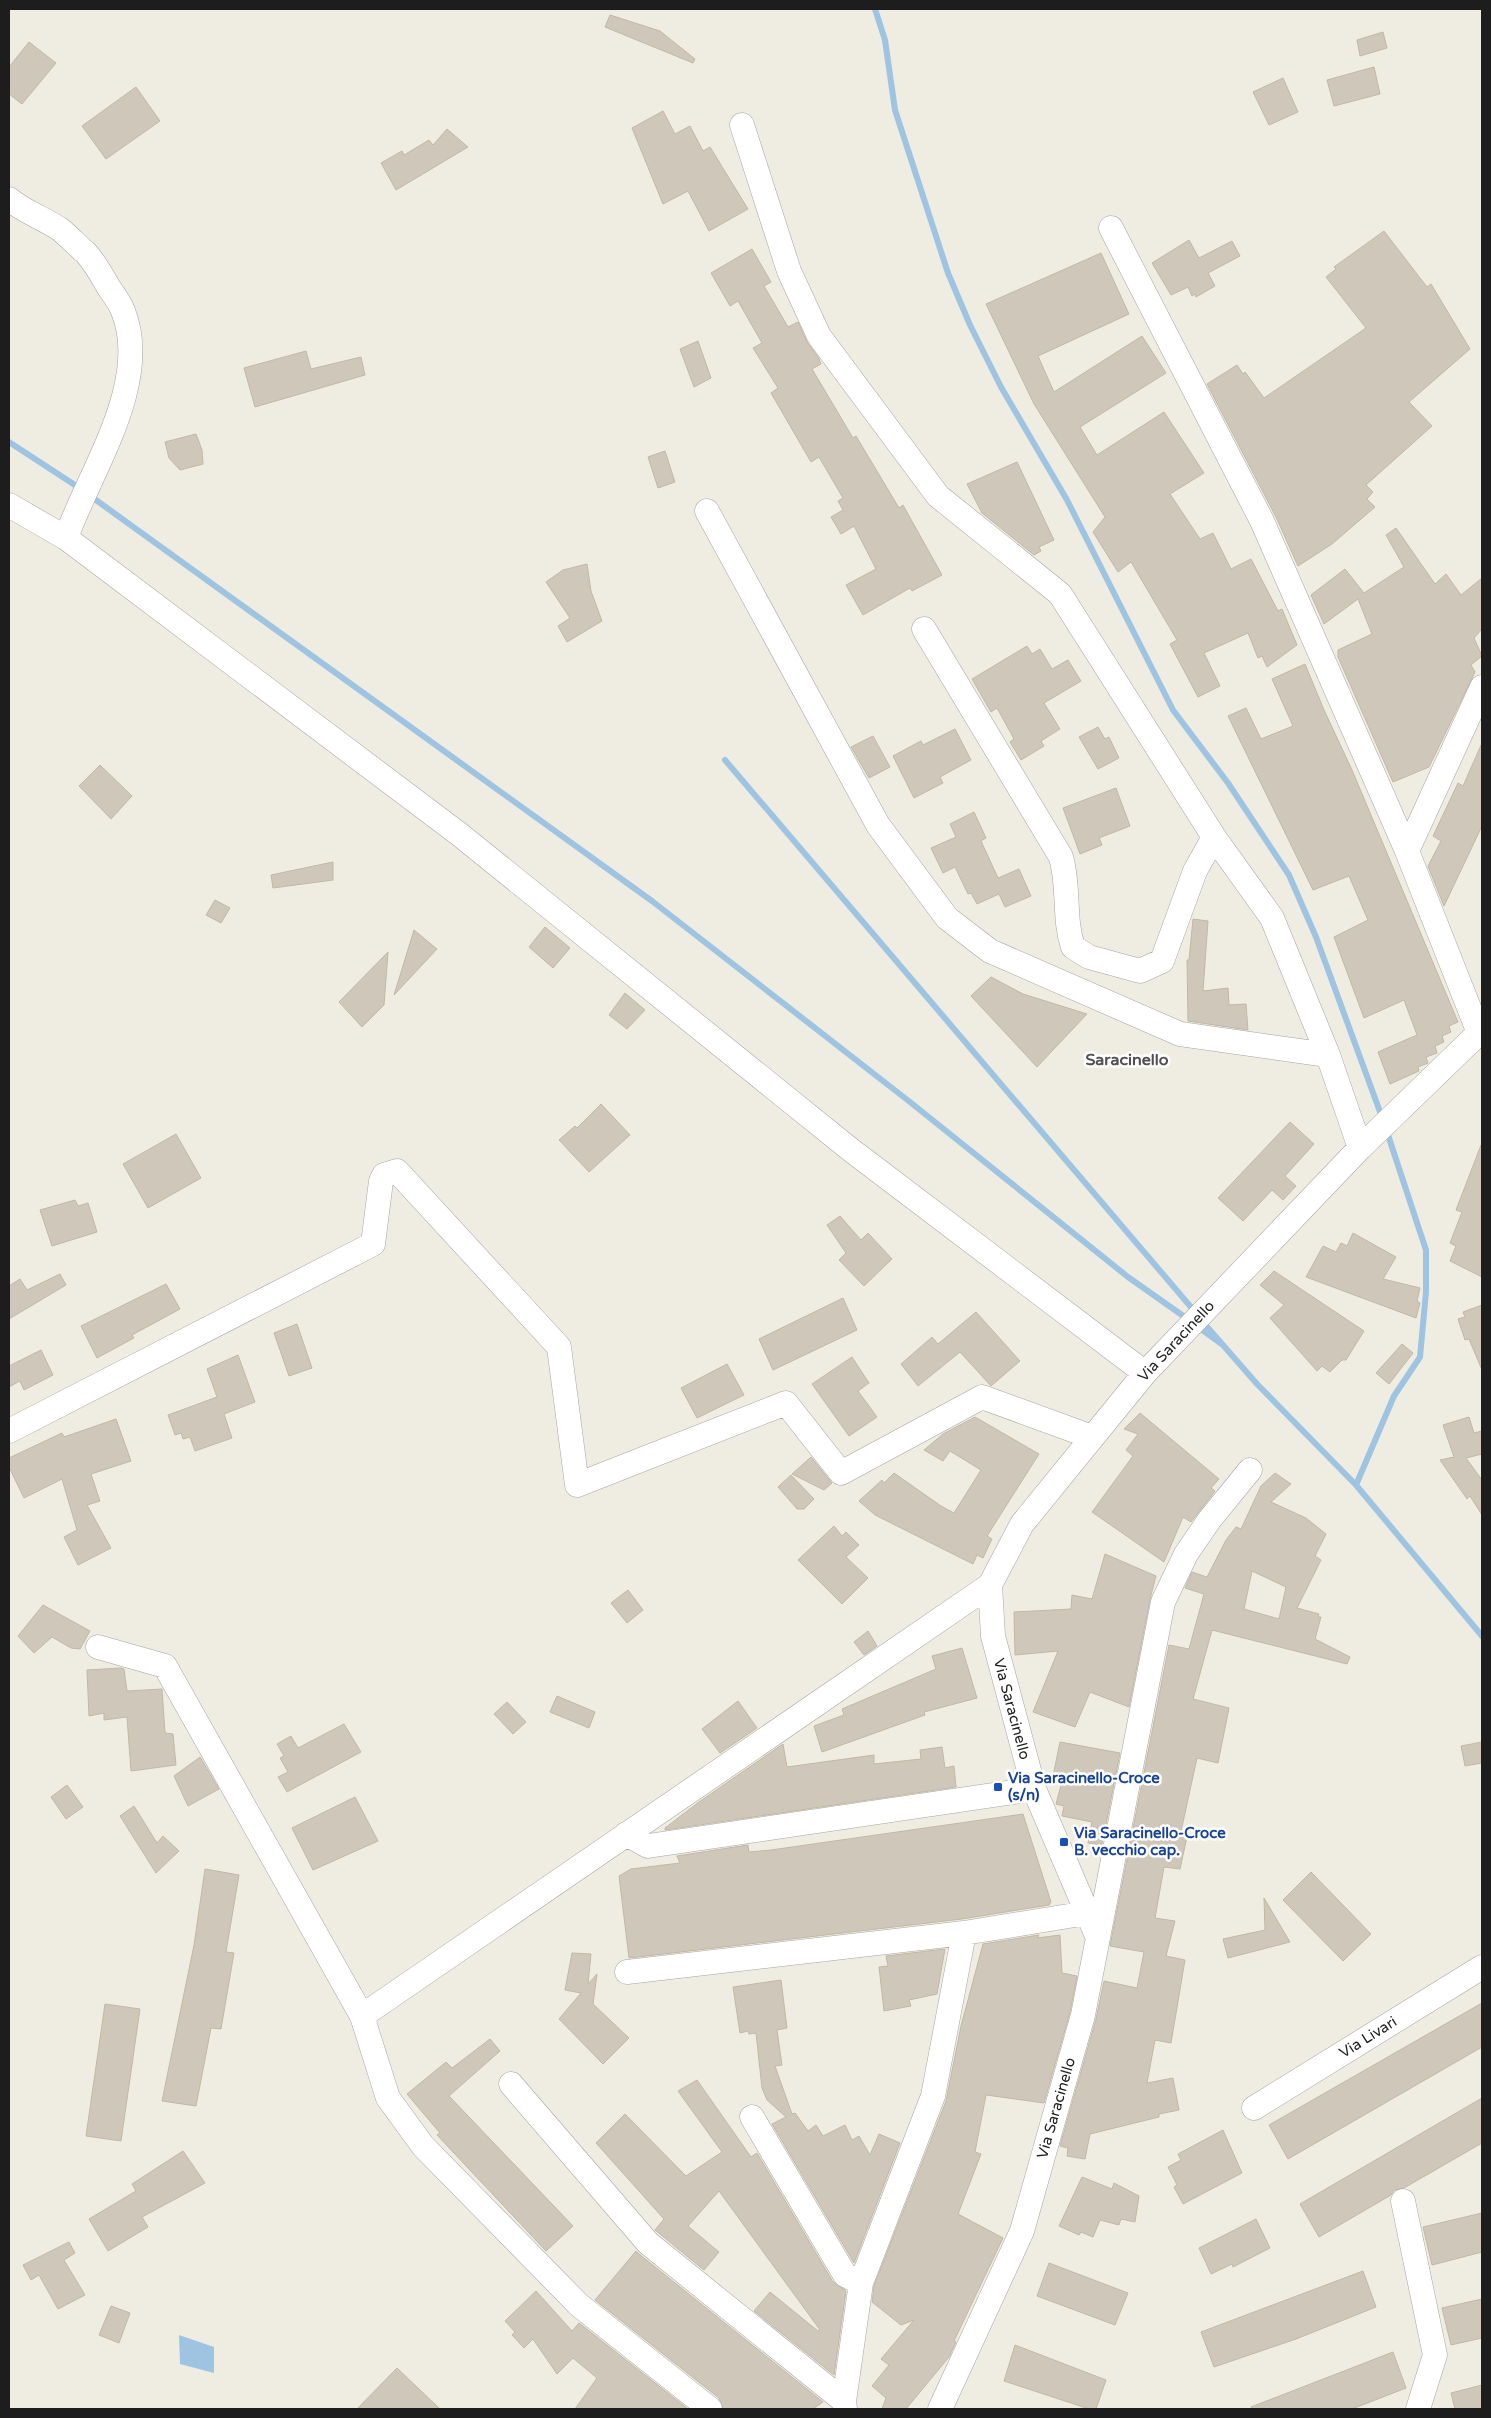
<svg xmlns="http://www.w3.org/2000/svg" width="1491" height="2418" viewBox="0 0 1491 2418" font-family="'Varela Round',sans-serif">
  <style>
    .water { fill: #9ec4e1 }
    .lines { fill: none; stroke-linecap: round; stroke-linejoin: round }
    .stream { stroke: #9ec4e1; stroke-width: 6 }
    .building { fill: #cfc8ba; stroke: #c2b7a3; fill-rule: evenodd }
    .minor-casing { stroke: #a4a4a4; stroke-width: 25 }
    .minor { stroke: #fff; stroke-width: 24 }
    .transit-dot { fill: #1a4fb4; stroke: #fff; stroke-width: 2 }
    .labels { text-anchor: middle; stroke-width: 5; stroke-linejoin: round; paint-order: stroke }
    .street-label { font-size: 15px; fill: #1d1d1d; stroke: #fff }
    .transit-label { font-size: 15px; font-weight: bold; fill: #164399; stroke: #fff; text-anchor: start }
    .neighbourhood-label { font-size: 16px; font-weight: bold; fill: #505050; stroke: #fff }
  </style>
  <rect width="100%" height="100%" fill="#efede1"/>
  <path class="water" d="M 179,2335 L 214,2347 L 214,2373 L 180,2364 Z"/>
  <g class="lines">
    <path class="stream" d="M 875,9 L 885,40 L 895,110 L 948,273 L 970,325 L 1001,387 L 1067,500 L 1173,710 L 1228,783 L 1289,875 L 1316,937 L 1383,1120
      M 9,442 L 81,489
      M 89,495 L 652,901 L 910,1102 L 1128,1277 L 1189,1320
      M 725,760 L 1196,1313
      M 1202,1321 L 1257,1384 L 1356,1485 L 1482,1636
      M 1197,1326 L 1223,1345
      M 1356,1485 L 1394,1396 L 1420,1357 L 1426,1292 L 1426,1250 L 1386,1129"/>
  </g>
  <path class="building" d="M 610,15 L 660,31 L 695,59 L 693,63 L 605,27 Z
    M 1383,32 L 1387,48 L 1360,56 L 1357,40 Z
    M 29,42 L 56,63 L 22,104 L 9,94 L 9,67 Z
    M 1374,67 L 1380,94 L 1334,106 L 1327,80 Z
    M 1283,78 L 1298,112 L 1269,125 L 1253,92 Z
    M 136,87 L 160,121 L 106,159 L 82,126 Z
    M 663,111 L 675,134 L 690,126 L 703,151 L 710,147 L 748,209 L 709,231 L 688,191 L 663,204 L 632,128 Z
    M 447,129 L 468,147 L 396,190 L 381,163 L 402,151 L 404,155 L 429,140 L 433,145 Z
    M 1384,231 L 1427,287 L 1431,284 L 1470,349 L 1409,402 L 1432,426 L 1366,485 L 1373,492 L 1367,499 L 1375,507 L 1332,544 L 1298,566 L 1276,517 L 1207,384 L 1237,365 L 1243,374 L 1245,372 L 1264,398 L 1366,328 L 1326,277 L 1336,269 L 1334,267 Z
    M 1189,240 L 1199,258 L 1232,241 L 1240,256 L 1208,273 L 1215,286 L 1196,297 L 1195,294 L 1192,296 L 1188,287 L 1171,295 L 1152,263 Z
    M 752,249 L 771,282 L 764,286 L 788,327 L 798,322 L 807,342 L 818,357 L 821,364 L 812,369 L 853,438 L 856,436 L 899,508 L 903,505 L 942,575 L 912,591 L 910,588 L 863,615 L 846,585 L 876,569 L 854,526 L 841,534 L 831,517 L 843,510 L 838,501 L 843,498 L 819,457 L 811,462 L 771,393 L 778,388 L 753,348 L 762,343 L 738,301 L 730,306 L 711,273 Z
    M 1101,253 L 1129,314 L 1038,356 L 1054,392 L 1142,336 L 1166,373 L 1080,427 L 1097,455 L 1164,412 L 1204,473 L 1170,494 L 1200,539 L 1213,533 L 1231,569 L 1251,559 L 1278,611 L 1282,609 L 1297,645 L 1267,667 L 1262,656 L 1258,658 L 1248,633 L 1204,653 L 1220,686 L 1198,697 L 1170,644 L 1177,640 L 1131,562 L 1118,572 L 1093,532 L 1105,517 L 1034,404 L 986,304 Z
    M 698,341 L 711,378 L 694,387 L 680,349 Z
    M 306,351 L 311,369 L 361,357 L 365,375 L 255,407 L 244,368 Z
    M 196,434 L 202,450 L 203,464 L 180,470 L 169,458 L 165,442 Z
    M 665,451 L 675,482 L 658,488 L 648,457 Z
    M 1017,462 L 1054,540 L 1039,547 L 1041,551 L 1034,555 L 982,513 L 967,484 Z
    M 1396,528 L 1435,584 L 1446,574 L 1461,595 L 1482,578 L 1482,629 L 1474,638 L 1482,656 L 1471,665 L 1475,672 L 1429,767 L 1393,782 L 1338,657 L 1338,650 L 1372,634 L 1358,599 L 1324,624 L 1311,595 L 1345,569 L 1364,593 L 1404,567 L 1386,535 Z
    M 587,564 L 591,591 L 602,621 L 567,642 L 558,626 L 570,618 L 546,582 L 563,570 Z
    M 1027,646 L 1032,654 L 1040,649 L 1052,669 L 1068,660 L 1081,681 L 1044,703 L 1060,729 L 1041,741 L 1044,746 L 1021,760 L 1010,742 L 1014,739 L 997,708 L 991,712 L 972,679 Z
    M 1305,664 L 1324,710 L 1352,770 L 1458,1022 L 1449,1026 L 1451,1032 L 1442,1036 L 1444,1042 L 1435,1046 L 1437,1053 L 1426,1057 L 1428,1063 L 1418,1067 L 1419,1071 L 1390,1084 L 1378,1052 L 1417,1035 L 1404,1000 L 1364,1018 L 1334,937 L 1368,920 L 1349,876 L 1313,890 L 1228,716 L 1246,708 L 1261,739 L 1293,726 L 1272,679 Z
    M 1098,727 L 1105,739 L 1109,737 L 1119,758 L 1098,769 L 1079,737 Z
    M 955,729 L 971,760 L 940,777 L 943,783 L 914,798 L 893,756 L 921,741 L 923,745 Z
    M 873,736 L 890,767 L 869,778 L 851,747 Z
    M 1482,743 L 1482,826 L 1444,906 L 1428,866 L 1441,841 L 1433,836 L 1458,783 L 1463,786 Z
    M 100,765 L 132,796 L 111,819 L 79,786 Z
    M 1116,788 L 1130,826 L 1099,838 L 1102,845 L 1080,854 L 1063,808 Z
    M 974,812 L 986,838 L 981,841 L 998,878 L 1019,869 L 1031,896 L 1005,907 L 999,894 L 977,904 L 971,893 L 968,894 L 955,867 L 943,873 L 931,848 L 956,837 L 950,824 Z
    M 333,862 L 333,880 L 273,888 L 271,875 Z
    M 215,900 L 230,908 L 221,923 L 206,915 Z
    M 1193,919 L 1208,921 L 1203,991 L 1228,988 L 1229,1005 L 1246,1004 L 1248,1030 L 1188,1021 L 1187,960 L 1189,960 Z
    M 545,927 L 570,948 L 553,968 L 529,947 Z
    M 414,930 L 437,949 L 394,995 Z
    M 388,952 L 384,1005 L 362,1027 L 339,1002 Z
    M 991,977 L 1023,994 L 1087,1014 L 1037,1067 L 971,996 Z
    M 625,993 L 645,1010 L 627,1029 L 609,1015 Z
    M 601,1104 L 630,1135 L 589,1172 L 559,1140 L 575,1126 L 577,1128 Z
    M 1290,1122 L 1314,1144 L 1285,1176 L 1296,1186 L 1283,1200 L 1272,1190 L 1243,1221 L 1218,1198 Z
    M 176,1134 L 201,1178 L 148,1208 L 123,1164 Z
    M 1481,1145 L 1482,1145 L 1482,1277 L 1450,1261 L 1456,1246 L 1450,1243 L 1462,1212 L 1456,1210 Z
    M 75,1200 L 78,1206 L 88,1203 L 97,1232 L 52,1246 L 40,1210 Z
    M 840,1216 L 861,1240 L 868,1233 L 892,1259 L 864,1286 L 839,1260 L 846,1253 L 827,1225 Z
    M 1353,1233 L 1396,1257 L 1383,1279 L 1420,1288 L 1417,1301 L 1420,1303 L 1416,1318 L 1306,1277 L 1323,1246 L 1336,1252 L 1341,1243 L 1347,1246 Z
    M 1274,1271 L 1364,1331 L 1346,1360 L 1342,1360 L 1330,1372 L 1322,1366 L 1317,1371 L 1270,1318 L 1284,1305 L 1260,1285 Z
    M 60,1274 L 66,1285 L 9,1319 L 9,1286 L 20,1279 L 27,1290 Z
    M 166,1284 L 180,1309 L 132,1335 L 134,1338 L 97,1358 L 81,1326 Z
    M 843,1298 L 857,1330 L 773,1370 L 759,1339 Z
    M 1482,1305 L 1482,1370 L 1469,1339 L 1465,1340 L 1458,1319 L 1465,1317 L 1463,1312 Z
    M 976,1312 L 1020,1361 L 991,1386 L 960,1352 L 918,1386 L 901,1364 L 932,1337 L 938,1344 Z
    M 297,1324 L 312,1368 L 289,1376 L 274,1333 Z
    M 1402,1344 L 1413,1353 L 1389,1384 L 1376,1373 Z
    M 41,1350 L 53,1375 L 24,1390 L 20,1381 L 9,1387 L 9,1366 Z
    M 238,1355 L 255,1402 L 224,1414 L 232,1438 L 195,1451 L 190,1437 L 183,1439 L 181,1433 L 175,1435 L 168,1415 L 217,1397 L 207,1369 Z
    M 852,1357 L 869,1383 L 858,1391 L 877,1417 L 849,1436 L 812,1384 Z
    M 727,1364 L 744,1395 L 697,1418 L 681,1388 Z
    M 1140,1413 L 1219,1479 L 1211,1488 L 1215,1491 L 1191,1522 L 1183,1517 L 1164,1562 L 1092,1512 L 1133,1456 L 1126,1450 L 1138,1434 L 1124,1429 Z
    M 975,1417 L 1039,1454 L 987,1536 L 992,1539 L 983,1558 L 977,1555 L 973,1564 L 875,1515 L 859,1501 L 882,1480 L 884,1483 L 894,1473 L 941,1506 L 954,1513 L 981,1470 L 950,1451 L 943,1461 L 924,1450 L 943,1434 Z
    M 1469,1417 L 1474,1433 L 1482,1431 L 1482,1454 L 1466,1458 L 1482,1480 L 1482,1515 L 1470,1496 L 1467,1499 L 1440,1460 L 1454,1457 L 1443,1425 Z
    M 116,1419 L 131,1461 L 91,1474 L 100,1501 L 87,1505 L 111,1548 L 78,1565 L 64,1537 L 77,1530 L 62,1479 L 24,1498 L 9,1467 L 9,1458 L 62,1433 L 64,1437 Z
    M 811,1457 L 832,1483 L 824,1490 L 792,1474 Z
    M 1275,1473 L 1291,1484 L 1271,1502 L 1306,1518 L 1326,1534 L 1315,1556 L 1321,1560 L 1297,1608 L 1319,1614 L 1318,1617 L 1321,1617 L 1315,1639 L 1350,1657 L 1347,1664 L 1212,1630 L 1193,1699 L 1229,1708 L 1218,1763 L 1197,1758 L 1180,1836 L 1187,1837 L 1180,1869 L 1164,1867 L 1155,1918 L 1175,1921 L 1166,1956 L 1185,1960 L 1171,2043 L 1155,2040 L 1147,2083 L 1173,2078 L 1179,2110 L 1159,2114 L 1159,2117 L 1090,2134 L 1085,2159 L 1067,2156 L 1068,2148 L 1060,2146 L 1096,2019 L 1104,1981 L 1137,1988 L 1144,1952 L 1110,1946 L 1169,1645 L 1189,1649 L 1204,1594 L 1185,1588 L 1192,1572 L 1207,1577 L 1226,1540 L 1236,1527 L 1241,1529 L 1261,1486 ZM 1252,1571 L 1286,1587 L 1279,1619 L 1244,1609 Z
    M 791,1475 L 814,1499 L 804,1509 L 797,1509 L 778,1487 Z
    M 834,1526 L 842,1536 L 846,1532 L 859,1545 L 846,1557 L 868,1578 L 842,1604 L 798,1560 Z
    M 1105,1554 L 1156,1576 L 1150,1599 L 1129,1707 L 1090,1692 L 1075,1727 L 1033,1712 L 1058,1651 L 1015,1655 L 1014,1612 L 1071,1609 L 1072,1595 L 1092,1599 Z
    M 628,1590 L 643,1610 L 627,1623 L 611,1603 Z
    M 43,1605 L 90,1631 L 80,1649 L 71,1648 L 52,1637 L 34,1653 L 18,1636 Z
    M 868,1631 L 877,1646 L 864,1655 L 854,1642 Z
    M 962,1648 L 977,1698 L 924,1712 L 925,1715 L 822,1752 L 814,1726 L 844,1715 L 842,1709 L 936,1669 L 932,1656 Z
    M 120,1668 L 124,1669 L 127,1691 L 162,1689 L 165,1733 L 173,1734 L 176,1765 L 131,1771 L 127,1717 L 104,1720 L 104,1713 L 89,1716 L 87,1670 Z
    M 557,1696 L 595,1712 L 589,1728 L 550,1712 Z
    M 738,1701 L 757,1728 L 720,1753 L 702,1729 Z
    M 507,1702 L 526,1722 L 513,1734 L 494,1714 Z
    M 344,1724 L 361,1752 L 287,1792 L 278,1777 L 288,1772 L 280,1758 L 284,1756 L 277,1744 L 291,1736 L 298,1748 Z
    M 1060,1742 L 1120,1753 L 1102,1845 L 1088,1843 L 1092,1822 L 1062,1816 L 1064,1806 L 1056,1804 L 1063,1778 L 1053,1776 Z
    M 1482,1742 L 1482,1763 L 1465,1766 L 1461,1746 Z
    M 783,1744 L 787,1767 L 874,1755 L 874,1764 L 921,1759 L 920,1750 L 942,1747 L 945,1768 L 954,1766 L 956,1787 L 665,1830 L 665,1828 L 699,1802 Z
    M 200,1757 L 219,1789 L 188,1806 L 174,1776 Z
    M 67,1785 L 83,1807 L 66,1819 L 51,1797 Z
    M 355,1797 L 378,1841 L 313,1870 L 292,1828 Z
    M 134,1806 L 157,1843 L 163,1836 L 179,1851 L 156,1873 L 120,1816 Z
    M 1023,1814 L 1051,1902 L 1049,1905 L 962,1919 L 629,1958 L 619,1876 L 631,1869 L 680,1863 L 677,1856 L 748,1845 L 749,1852 L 771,1850 Z
    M 205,1869 L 239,1875 L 226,1952 L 234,1953 L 221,2029 L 211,2028 L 196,2106 L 162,2101 L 194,1945 Z
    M 1311,1872 L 1371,1934 L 1343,1961 L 1283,1900 Z
    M 1264,1898 L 1290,1942 L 1228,1958 L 1223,1939 L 1265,1930 Z
    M 1039,1935 L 1037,1938 L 1060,1935 L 1062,1973 L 1077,1976 L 1070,2012 L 1044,2103 L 986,2095 L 975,2152 L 981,2154 L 958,2214 L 1003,2238 L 954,2341 L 956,2342 L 949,2357 L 906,2409 L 882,2409 L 886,2398 L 872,2386 L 889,2365 L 881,2359 L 914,2320 L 901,2325 L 872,2302 L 874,2286 L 946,2101 L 961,2026 L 983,1944 Z
    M 945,1949 L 937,1994 L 909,2000 L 911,2006 L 884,2011 L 879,1967 L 888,1966 L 886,1956 Z
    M 572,1953 L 591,1954 L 588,1984 L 597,1974 L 593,2004 L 629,2038 L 603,2064 L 559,2019 L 581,1993 L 565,1990 Z
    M 781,1980 L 787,2028 L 777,2030 L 782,2065 L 775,2066 L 792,2114 L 795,2113 L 808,2131 L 816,2125 L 823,2136 L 845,2125 L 852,2140 L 859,2136 L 870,2155 L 879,2134 L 900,2143 L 854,2263 L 772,2124 L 786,2117 L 767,2100 L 762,2088 L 756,2033 L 749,2034 L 748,2031 L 740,2033 L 733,1987 Z
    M 1482,2003 L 1482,2047 L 1288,2159 L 1269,2125 Z
    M 105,2004 L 140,2009 L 121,2141 L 86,2136 Z
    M 490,2039 L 500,2051 L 449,2096 L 573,2226 L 546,2251 L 437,2135 L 440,2133 L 407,2094 L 446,2062 L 452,2068 Z
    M 697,2080 L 751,2157 L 757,2153 L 833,2282 L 846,2291 L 834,2375 L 754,2311 L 770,2292 L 818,2331 L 820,2330 L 719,2191 L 688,2226 L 719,2252 L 704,2270 L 655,2230 L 664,2219 L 596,2143 L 625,2114 L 686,2176 L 722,2152 L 678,2091 Z
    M 1482,2098 L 1482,2143 L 1404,2188 L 1394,2190 L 1391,2195 L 1319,2237 L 1300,2204 Z
    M 1223,2130 L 1242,2173 L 1183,2204 L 1174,2187 L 1177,2185 L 1168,2167 L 1181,2160 L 1178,2154 Z
    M 183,2151 L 205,2183 L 142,2217 L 148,2227 L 108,2251 L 89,2219 L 136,2191 L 132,2184 Z
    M 1082,2177 L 1112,2189 L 1114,2183 L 1139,2196 L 1135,2222 L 1121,2219 L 1119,2225 L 1100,2220 L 1093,2237 L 1081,2232 L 1079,2235 L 1059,2226 Z
    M 1482,2213 L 1482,2252 L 1432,2265 L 1423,2227 Z
    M 1256,2219 L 1270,2248 L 1233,2267 L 1232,2264 L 1211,2274 L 1199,2248 Z
    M 69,2242 L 75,2253 L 64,2260 L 85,2295 L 58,2309 L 39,2275 L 31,2280 L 23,2265 Z
    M 636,2251 L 639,2254 L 823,2402 L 813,2409 L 723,2409 L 719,2398 L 595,2300 Z
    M 1049,2263 L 1128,2293 L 1115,2325 L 1037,2296 Z
    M 1363,2271 L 1376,2307 L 1296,2339 L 1214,2367 L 1201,2332 Z
    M 536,2291 L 572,2331 L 579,2323 L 688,2409 L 575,2409 L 597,2378 L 573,2358 L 557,2374 L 533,2339 L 524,2348 L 512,2335 L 515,2332 L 505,2321 Z
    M 1482,2299 L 1482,2338 L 1451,2345 L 1442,2308 Z
    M 111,2306 L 130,2313 L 119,2343 L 99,2335 Z
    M 1015,2345 L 1106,2380 L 1096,2409 L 1089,2409 L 1004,2381 Z
    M 1393,2352 L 1406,2388 L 1352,2409 L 1252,2409 L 1251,2407 Z
    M 397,2368 L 440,2409 L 357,2409 Z
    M 1482,2385 L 1482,2409 L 1455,2409 L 1451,2393 Z"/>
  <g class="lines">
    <g class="minor-casing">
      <path id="minor" d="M 742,125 L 789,271 L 819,336 L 938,496 L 1060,594 L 1214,837 L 1272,918 L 1328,1055 L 1360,1148
        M 9,199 C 24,212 44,218 61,230 C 69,237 78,246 86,253 C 96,264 102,276 109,288 C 114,295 120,303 123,311 C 152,383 89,472 66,538
        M 1111,228 L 1262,521 L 1407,851 L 1479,1033
        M 9,505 L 66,538 L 459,834 L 851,1150 L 1145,1373
        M 707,511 L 878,825 L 947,918 L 990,951 L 1180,1034 L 1328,1055
        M 924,629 L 1061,857 C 1070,889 1063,917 1073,947 L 1089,957 L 1140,971 L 1162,961 L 1195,871 L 1214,837
        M 1407,851 L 1482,687
        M 9,1431 L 373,1244 L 381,1181 L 384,1175 L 397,1171 L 559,1347 L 577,1485 L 786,1403 L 841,1473 L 982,1397 L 1092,1437
        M 98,1647 L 165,1666 L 362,2016 L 990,1585
        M 626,1834 L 648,1846 L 1034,1789
        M 1098,1938 L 1034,1789 L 993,1636 L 990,1585 L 1022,1524 L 1145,1373 L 1360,1148 L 1482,1030
        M 627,1972 L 964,1933 L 1087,1913
        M 362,2016 L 388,2098 L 423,2146 L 579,2305 L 710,2409
        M 511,2084 L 648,2243 L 844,2401
        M 1254,2108 L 1482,1967
        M 752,2117 L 845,2275 L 861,2283
        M 1403,2201 L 1435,2355 L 1418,2409
        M 845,2409 L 844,2401 L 861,2283 L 933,2096 L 964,1933
        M 940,2409 L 1022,2231 L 1083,2015 L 1163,1602 L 1186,1554 L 1210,1519 L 1250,1470"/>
    </g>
    <use href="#minor" class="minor"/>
  </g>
  <g class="transit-dot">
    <rect x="993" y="1782" width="10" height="10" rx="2.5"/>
    <rect x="1059" y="1837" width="10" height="10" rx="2.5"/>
  </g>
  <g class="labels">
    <g class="street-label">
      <text transform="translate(1176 1341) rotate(-47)" y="5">Via Saracinello</text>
      <text transform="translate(1012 1709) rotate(75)" y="5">Via Saracinello</text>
      <text transform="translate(1368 2037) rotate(-32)" y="5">Via Livari</text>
      <text transform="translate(1056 2108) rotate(-74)" y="5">Via Saracinello</text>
    </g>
    <g class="transit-label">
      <text x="1008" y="1783">Via Saracinello-Croce<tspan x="1008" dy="17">(s/n)</tspan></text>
      <text x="1074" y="1838">Via Saracinello-Croce<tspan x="1074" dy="17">B. vecchio cap.</tspan></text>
    </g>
    <g class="neighbourhood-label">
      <text x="1127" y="1065">Saracinello</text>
    </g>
  </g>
  <rect width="1491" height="2418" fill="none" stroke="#1d1d1d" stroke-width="20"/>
</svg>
